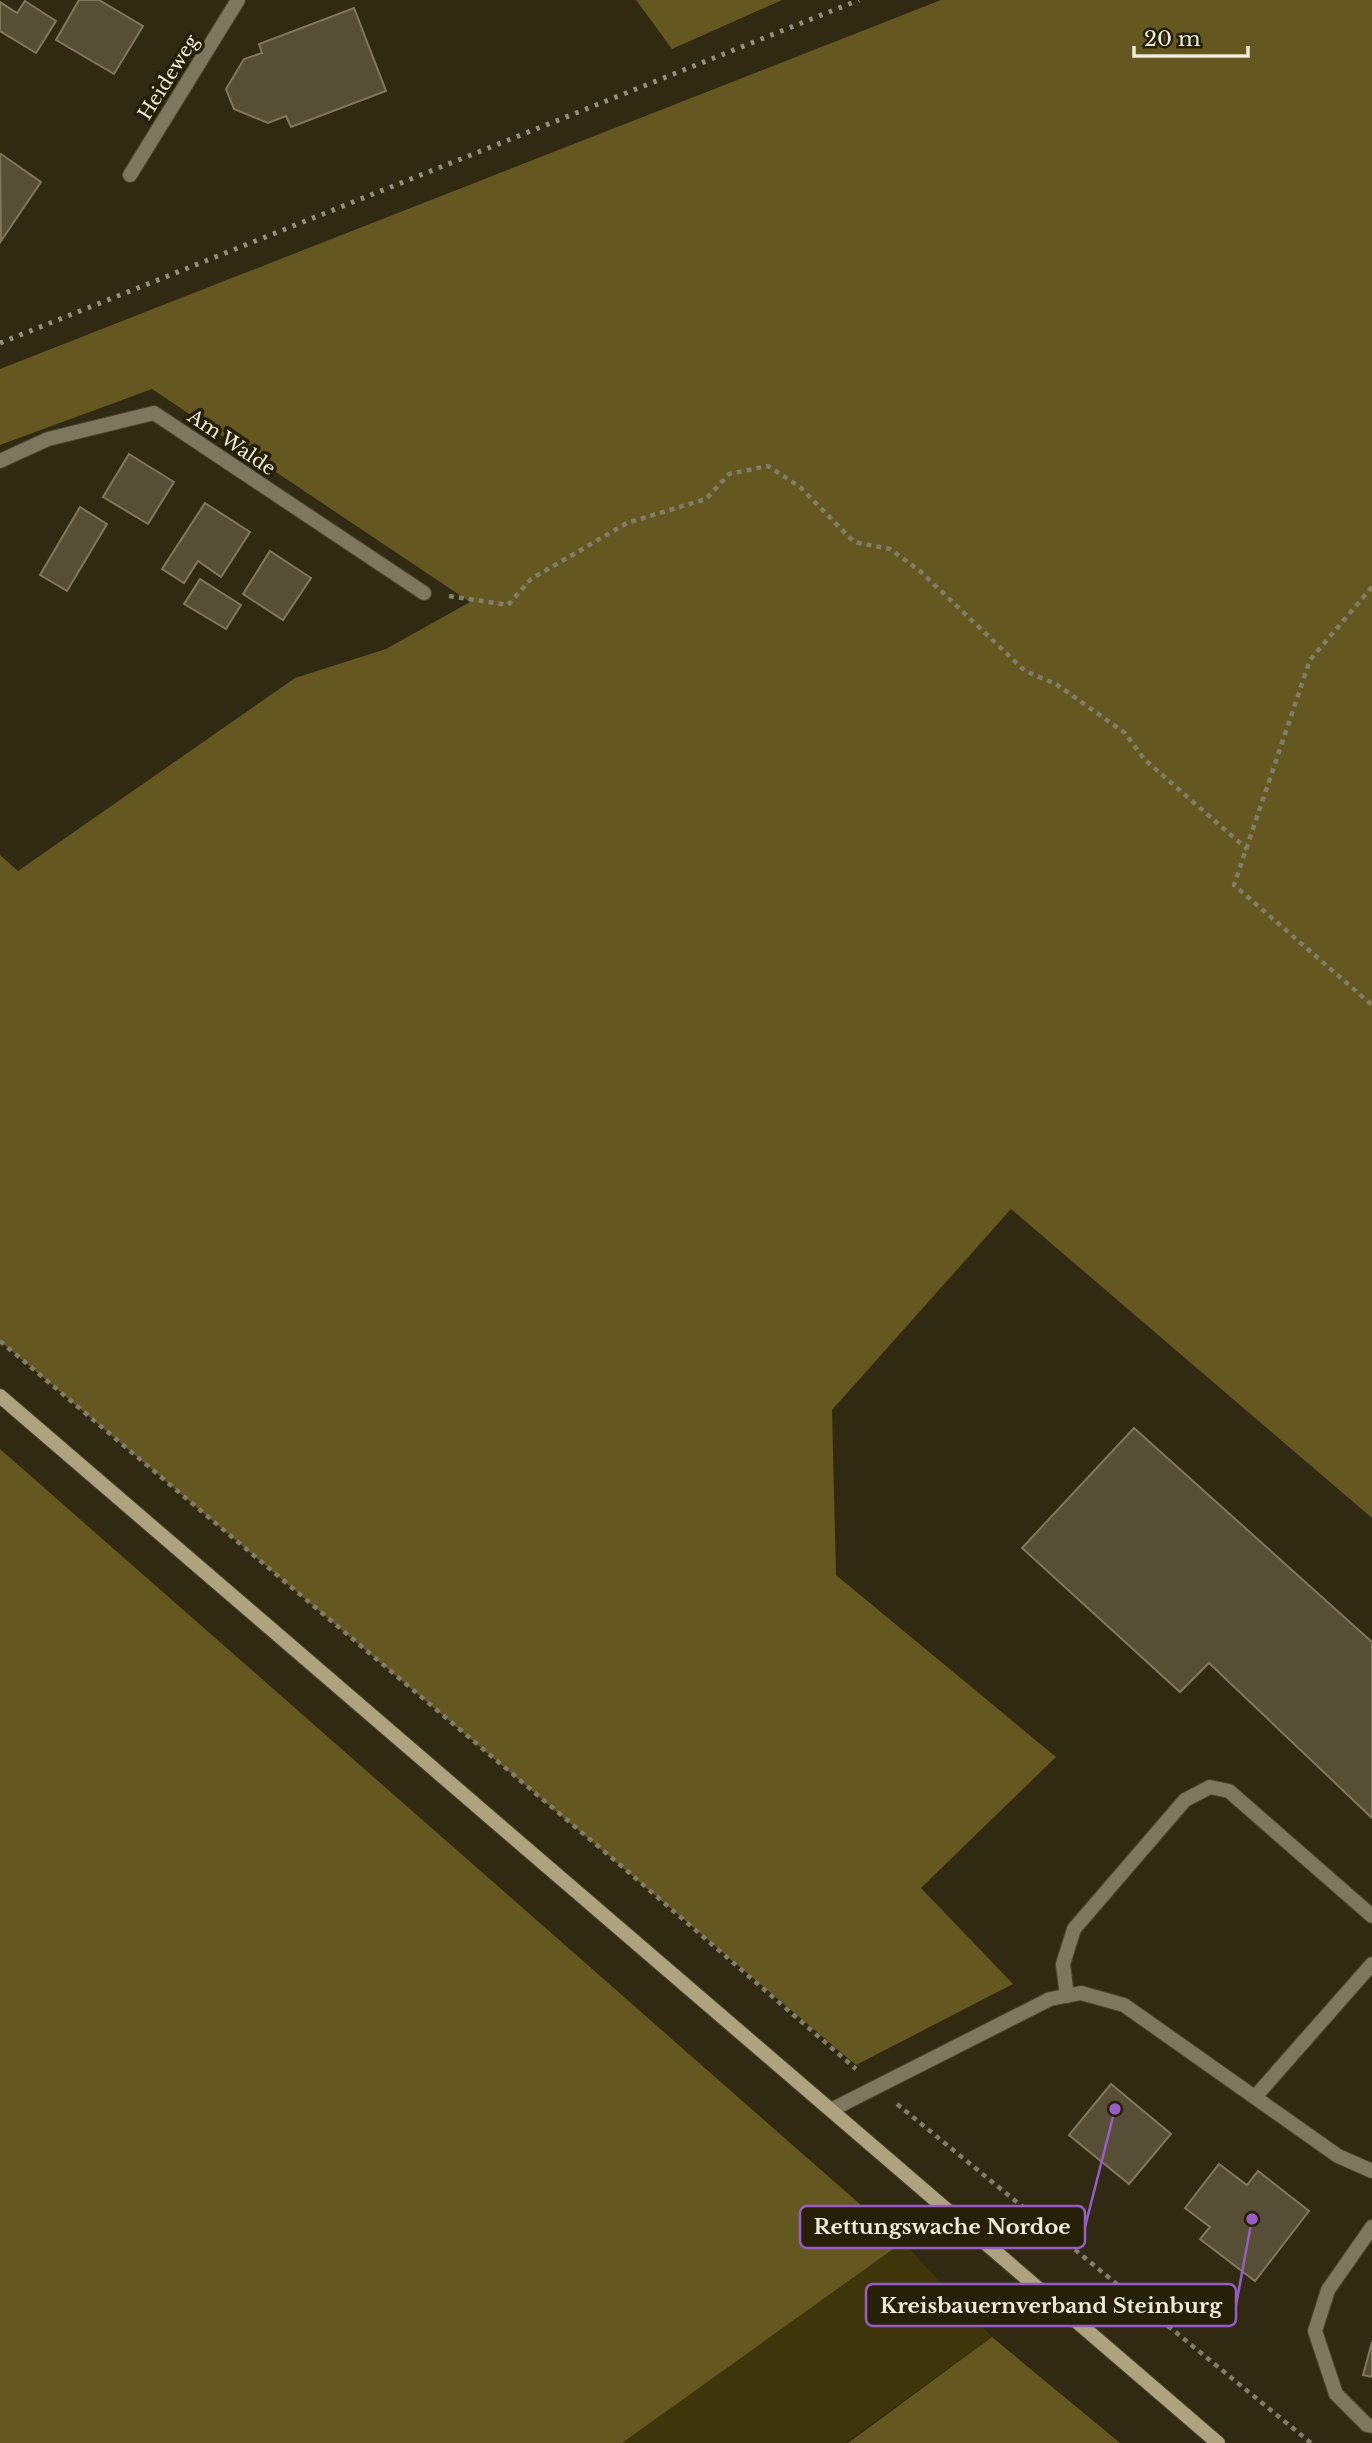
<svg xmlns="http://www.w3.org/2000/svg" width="1372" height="2443" viewBox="0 0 1372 2443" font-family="'Libre Baskerville',serif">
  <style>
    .green { fill: #3f350a }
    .forest { fill: #655720 }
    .building { fill: #564f36; stroke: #80785e; stroke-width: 2 }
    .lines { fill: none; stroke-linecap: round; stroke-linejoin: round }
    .service-casing { stroke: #4a452e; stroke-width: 16 }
    .minor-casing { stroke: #4a452e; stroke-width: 16 }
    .secondary-casing { stroke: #4a452e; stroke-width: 16 }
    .path { stroke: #817d69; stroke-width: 4.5; stroke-dasharray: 5 5; stroke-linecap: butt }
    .service { stroke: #7d7760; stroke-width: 14 }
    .minor { stroke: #7d7760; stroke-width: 14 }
    .secondary { stroke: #ada37e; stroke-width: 14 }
    .rail { stroke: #95917e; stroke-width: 5; stroke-dasharray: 3.5 7; stroke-linecap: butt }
    .labels { text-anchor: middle; stroke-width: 7; stroke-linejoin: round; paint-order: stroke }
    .street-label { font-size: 19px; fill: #edeadb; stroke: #262008 }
    .leader { fill: none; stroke: #985cc6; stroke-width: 2.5 }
    .callout-dot { fill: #985cc6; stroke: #262008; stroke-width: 2.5 }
    .callout { fill: #262008; stroke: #985cc6; stroke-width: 2.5 }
    .callout-label { font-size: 21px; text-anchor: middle; font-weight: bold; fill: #edeadb }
  </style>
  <rect width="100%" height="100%" fill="#302a12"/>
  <path class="green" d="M 903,2242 L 992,2337 L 845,2443 L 622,2443 Z"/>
  <path class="forest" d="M 636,0 L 782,0 L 672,49 Z
    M 941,0 L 1372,0 L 1372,1518 L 1011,1209 L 832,1410 L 836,1575 L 1056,1757 L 921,1888 L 1013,1984 L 856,2065 L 0,1341 L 0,855 L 18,871 L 295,678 L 386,649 L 470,602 L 152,389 L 0,445 L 0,369 Z
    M 0,1449 L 903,2242 L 622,2443 L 0,2443 Z
    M 992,2337 L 1120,2443 L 848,2443 Z"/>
  <path class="building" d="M 79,0 L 99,0 L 143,26 L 114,74 L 56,40 Z
    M 25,1 L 56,21 L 36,53 L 0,31 L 0,2 L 17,13 Z
    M 354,8 L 386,91 L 291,127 L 286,116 L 268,123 L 234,109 L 226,89 L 244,59 L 262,53 L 259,44 Z
    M 1,154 L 41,182 L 1,241 L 0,155 Z
    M 129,454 L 174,482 L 148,524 L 103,497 Z
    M 205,503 L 250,532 L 221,577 L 198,561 L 184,583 L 162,569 Z
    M 80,507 L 107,524 L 67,591 L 40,575 Z
    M 270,551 L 311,578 L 283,620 L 243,594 Z
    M 200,579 L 241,605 L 226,629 L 184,604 Z
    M 1134,1428 L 1372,1642 L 1372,1818 L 1209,1663 L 1180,1692 L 1022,1548 Z
    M 1111,2084 L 1171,2134 L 1129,2184 L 1069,2135 Z
    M 1219,2164 L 1247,2185 L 1258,2171 L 1309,2211 L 1255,2281 L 1200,2239 L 1210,2227 L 1185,2208 Z
    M 1372,2342 L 1372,2377 L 1363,2375 Z"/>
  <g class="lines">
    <g class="service-casing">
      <path id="service" d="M 1067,1996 L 1063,1964 L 1074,1929 L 1185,1800 L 1210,1787 L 1229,1791 L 1372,1916
        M 1255,2097 L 1372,1964
        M 831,2110 L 1050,1999 L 1081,1993 L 1124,2005 L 1338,2156 L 1372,2171
        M 1372,2227 L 1328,2290 L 1315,2331 L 1336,2394 L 1367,2425 L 1372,2426"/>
    </g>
    <g class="minor-casing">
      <path id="minor" d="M 130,175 L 238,0
        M 0,461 L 48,439 L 154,413 L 424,593"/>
    </g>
    <g class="secondary-casing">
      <path id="secondary" d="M 0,1396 L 1218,2443"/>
    </g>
    <path class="path" d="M 1372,587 L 1310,660 L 1234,885 L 1372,1005
      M 449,596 L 508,605 L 531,579 L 627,523 L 706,499 L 729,474 L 768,466 L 800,487 L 854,542 L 890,549 L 920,571 L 1025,671 L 1056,684 L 1125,733 L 1144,759 L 1247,849
      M 0,1341 L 618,1863 L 856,2069
      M 897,2104 L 1311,2443"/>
    <use href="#service" class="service"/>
    <use href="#minor" class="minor"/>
    <use href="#secondary" class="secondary"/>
    <path class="rail" d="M 0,343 L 859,0"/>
  </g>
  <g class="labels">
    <g class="street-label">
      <text transform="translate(168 77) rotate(-58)" y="7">Heideweg</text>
      <text transform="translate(232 442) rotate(34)" y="7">Am Walde</text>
    </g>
  </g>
  <path class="leader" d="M1115 2109L1085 2227M1252 2219L1236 2305"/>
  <g class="callout-dot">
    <circle cx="1115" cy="2109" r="7"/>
    <circle cx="1252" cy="2219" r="7"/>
  </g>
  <g class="callout">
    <rect x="800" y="2206" width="285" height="42" rx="7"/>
    <rect x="866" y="2284" width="370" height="42" rx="7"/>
  </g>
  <g class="callout-label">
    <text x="942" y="2234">Rettungswache Nordoe</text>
    <text x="1051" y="2313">Kreisbauernverband Steinburg</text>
  </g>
  <path d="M1134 46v10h114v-10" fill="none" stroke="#edeadb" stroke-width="3.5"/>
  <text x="1144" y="46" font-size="21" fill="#edeadb" stroke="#262008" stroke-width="5" paint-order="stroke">20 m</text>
</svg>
